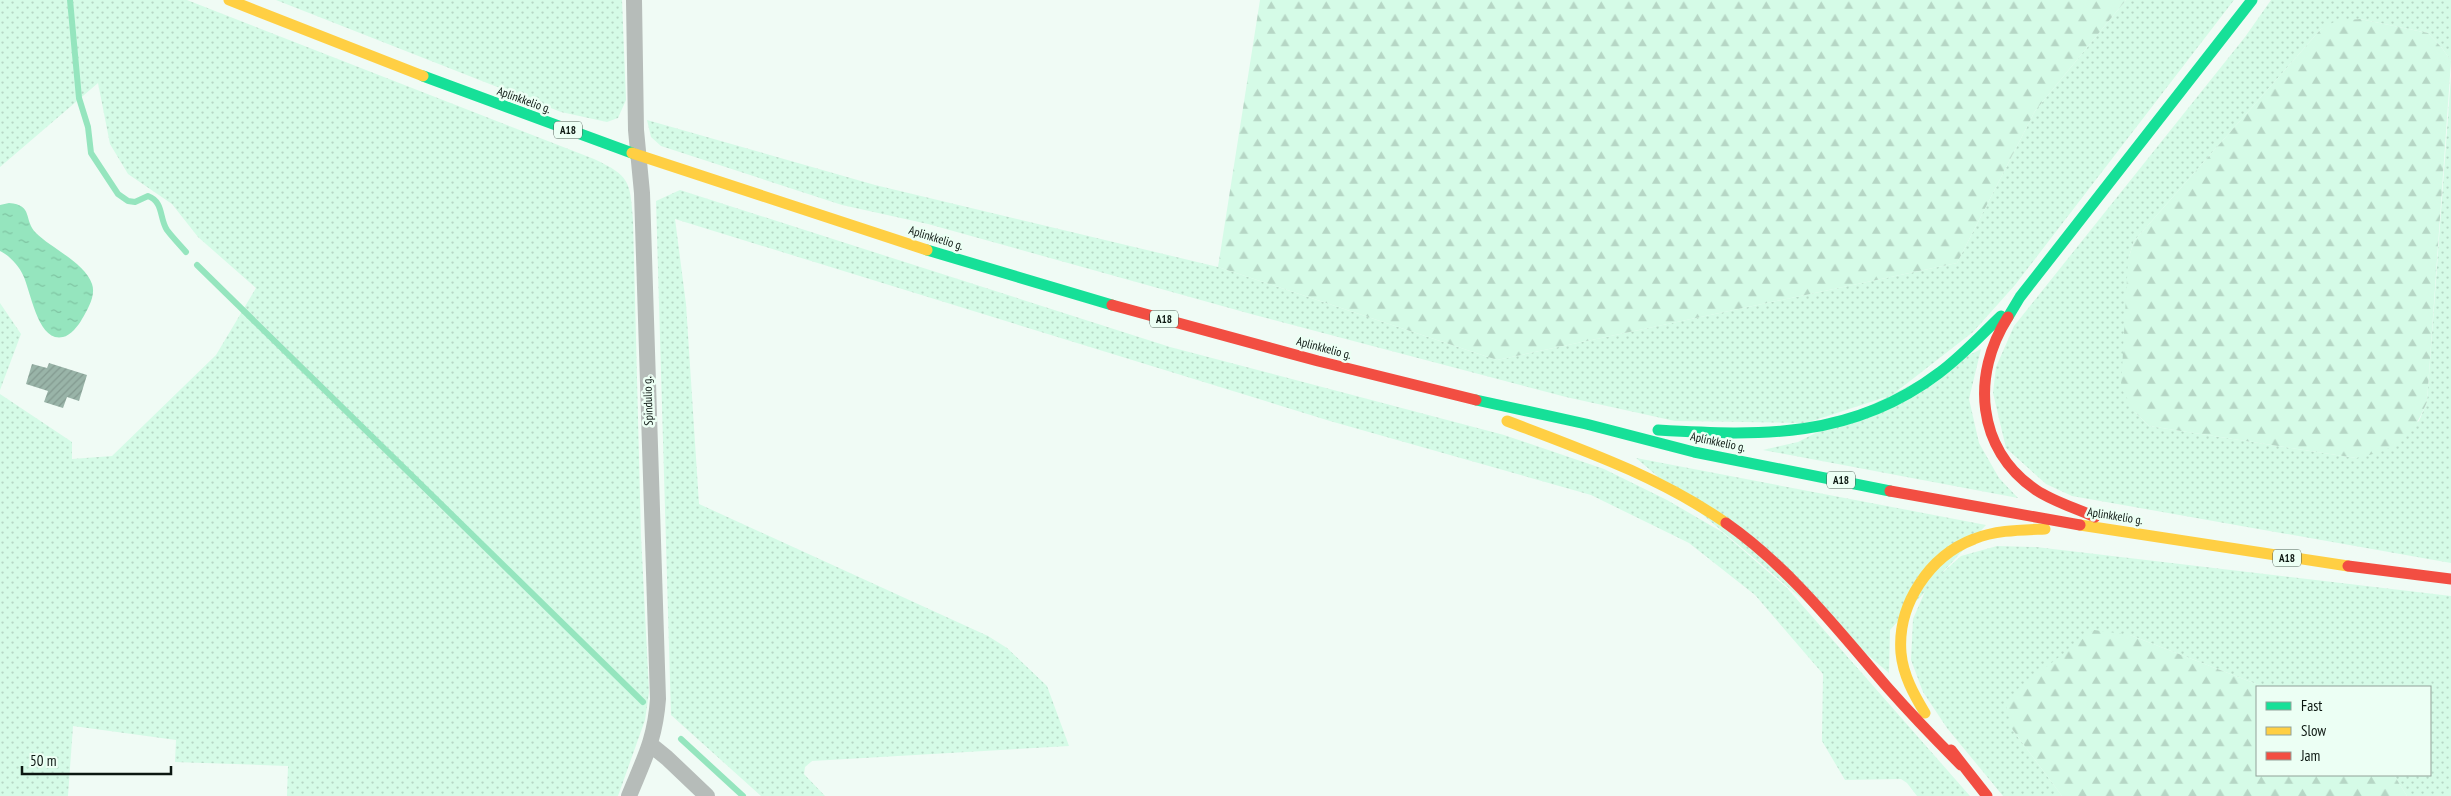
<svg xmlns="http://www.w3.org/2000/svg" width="2451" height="796" viewBox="0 0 2451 796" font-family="'PT Sans Narrow',sans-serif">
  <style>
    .grass { fill: url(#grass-dots) }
    .forest { fill: url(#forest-firs) }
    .water { fill: url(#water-ripples) }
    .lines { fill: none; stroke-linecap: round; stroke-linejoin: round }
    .stream { stroke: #95e5be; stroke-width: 6 }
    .building { fill: url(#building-hatch) }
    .street { stroke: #b6bcb9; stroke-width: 16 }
    .fast { stroke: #16e098; stroke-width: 11 }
    .slow { stroke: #ffcf43; stroke-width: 11 }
    .jam { stroke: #f24e42; stroke-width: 11 }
    .labels { text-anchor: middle; stroke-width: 5; stroke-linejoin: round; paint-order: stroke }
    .shield { fill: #ecfff4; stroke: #4f5d55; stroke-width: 1 }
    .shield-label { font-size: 11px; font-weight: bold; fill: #0c1711 }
    .street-label { font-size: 12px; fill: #0c1711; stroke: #ecfff4 }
  </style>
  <defs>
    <pattern id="grass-dots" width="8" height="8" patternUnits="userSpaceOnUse" patternTransform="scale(1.25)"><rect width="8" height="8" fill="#d5fbe7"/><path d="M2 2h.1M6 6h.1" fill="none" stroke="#b6d6c5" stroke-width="1.8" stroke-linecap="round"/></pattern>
    <pattern id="forest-firs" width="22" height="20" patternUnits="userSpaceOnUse" patternTransform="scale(1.25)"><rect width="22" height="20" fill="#d5fbe7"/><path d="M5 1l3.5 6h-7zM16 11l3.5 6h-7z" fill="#b6d6c5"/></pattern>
    <pattern id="water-ripples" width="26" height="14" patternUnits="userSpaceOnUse" patternTransform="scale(1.25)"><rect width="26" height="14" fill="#95e5be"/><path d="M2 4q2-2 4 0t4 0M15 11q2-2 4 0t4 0" fill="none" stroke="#7fc4a2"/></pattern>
    <pattern id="building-hatch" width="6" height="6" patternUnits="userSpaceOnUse" patternTransform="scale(1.25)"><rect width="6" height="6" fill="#99b4a8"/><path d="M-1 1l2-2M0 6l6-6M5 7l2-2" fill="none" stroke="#839a90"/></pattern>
  </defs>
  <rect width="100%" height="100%" fill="#f0fbf5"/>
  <path class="grass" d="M 0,0 L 187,0 L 594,159 C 630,176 630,181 633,220 L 641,536 L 649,692 L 645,720 L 618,796 L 287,796 L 288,766 L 175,762 L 176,740 L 73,726 L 68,796 L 0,796 L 0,394 L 72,442 L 72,459 L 112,456 L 216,355 L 256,288 L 198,237 L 172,204 L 128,174 L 110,144 L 98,83 L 0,167 Z
    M 276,0 L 622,0 L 626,100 L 618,118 L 607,122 L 561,112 Z
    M 2126,0 L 2234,0 L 2015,285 L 1973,332 L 1892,395 L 1806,423 L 1675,421 L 1566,397 L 1251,314 L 928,224 L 842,205 L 661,146 L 651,137 L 647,120 L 875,185 L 1218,267 L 1497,360 L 1957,263 L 2035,111 Z
    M 2271,0 L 2451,0 L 2451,61 L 2442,48 L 2428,33 L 2360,19 L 2321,29 L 2134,241 L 2128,260 L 2135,412 L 2149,426 L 2356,458 L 2419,421 L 2427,402 L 2451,76 L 2451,563 L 2072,496 L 2046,484 L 2006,448 L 1993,393 L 1996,367 L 2014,326 L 2245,37 Z
    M 680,190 L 1170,347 L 1504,435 L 1604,469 L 1667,500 L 1722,532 L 1787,588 L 1970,796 L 1917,796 L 1907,783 L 1901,779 L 1845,780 L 1822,741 L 1823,674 L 1755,595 L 1689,543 L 1591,495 L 1330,421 L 675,219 L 686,304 L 699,504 L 988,636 L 1007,648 L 1047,686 L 1069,746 L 812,761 L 805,767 L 804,774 L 825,796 L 761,796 L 671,715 L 656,201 Z
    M 0,303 L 21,334 L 0,390 Z
    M 1981,349 L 1969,399 L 1979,443 L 1999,478 L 2018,498 L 1763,450 L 1798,442 Z
    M 1636,458 L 1986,525 L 1890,630 L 1889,673 Z
    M 1997,546 L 2036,547 L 2451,596 L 2451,796 L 2407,796 L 2394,775 L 2430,775 L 2430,687 L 2264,687 L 2130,635 L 2012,729 L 2062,796 L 2003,796 L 1947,728 L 1923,692 L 1911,660 L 1913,619 L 1927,587 L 1961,556 Z"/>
  <path class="forest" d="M 1260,0 L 2126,0 L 2035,111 L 1957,263 L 1497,360 L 1218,267 Z
    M 2360,19 L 2428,33 L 2442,48 L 2451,61 L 2427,402 C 2410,442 2397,449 2356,458 L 2149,426 L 2135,412 L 2121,388 L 2128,260 L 2134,241 L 2321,29 L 2336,21 Z
    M 2094,630 L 2130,635 L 2264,687 L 2257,687 L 2257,775 L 2394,775 L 2407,796 L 2062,796 L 2012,729 L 2006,706 L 2019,688 Z"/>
  <path class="water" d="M 9,203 C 34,205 23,220 36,233 C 51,248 85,263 92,284 C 96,295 88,309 82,319 C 79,325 70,336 63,337 C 38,343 31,292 23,275 C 19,266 9,255 0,251 L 0,205 Z"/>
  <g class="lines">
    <path class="stream" d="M 70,0 L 79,98 L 88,127 L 91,153 L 118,194 L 128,201 L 135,202 L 148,196 C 164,202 159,218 167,230 C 173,238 180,245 186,252
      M 197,265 L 643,702
      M 681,739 L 743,796"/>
  </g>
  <path class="building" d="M 49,363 L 87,375 L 79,401 L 67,397 L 63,408 L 44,402 L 48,391 L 26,384 L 32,364 L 47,368 Z"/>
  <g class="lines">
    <path class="street" d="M 651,745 L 667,758 L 707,796
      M 629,796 C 644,759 655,740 658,699 L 642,193 L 636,130 L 634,0"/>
    <path class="fast" d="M 423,76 L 632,153
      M 927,250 L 1112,305
      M 2008,317 L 2020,297 L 2252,0
      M 1476,400 L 1586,424 L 1694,452 L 1890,491
      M 1658,430 C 1761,436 1852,439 1939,373 C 1962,356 1981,335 2001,316"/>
    <path class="slow" d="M 229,0 L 423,76
      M 632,153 L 927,250
      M 1507,421 C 1583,450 1658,476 1726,523
      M 2080,525 L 2348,566
      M 1925,713 C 1914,695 1903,675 1901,653 C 1897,605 1929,556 1974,539 C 1996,530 2021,530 2045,529"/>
    <path class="jam" d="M 1112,305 L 1318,361 L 1476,400
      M 2008,317 C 1971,375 1976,449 2036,490 C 2054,502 2076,508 2095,517
      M 1890,491 L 2080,525
      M 1726,523 C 1789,567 1838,630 1888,688 C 1911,714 1936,740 1961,765
      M 2348,566 L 2451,579
      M 1951,750 L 1987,796"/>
  </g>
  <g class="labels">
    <g class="shield">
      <rect x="554" y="121.5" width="28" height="17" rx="4"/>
      <rect x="1150" y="310.5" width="28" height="17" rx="4"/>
      <rect x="1827" y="471.5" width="28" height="17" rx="4"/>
      <rect x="2273" y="549.5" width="28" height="17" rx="4"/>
    </g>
    <g class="shield-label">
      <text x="568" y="134">A18</text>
      <text x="1164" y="323">A18</text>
      <text x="1841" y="484">A18</text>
      <text x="2287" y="562">A18</text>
    </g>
    <g class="street-label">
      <text transform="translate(524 100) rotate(20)" y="4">Aplinkkelio g.</text>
      <text transform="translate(936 238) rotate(17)" y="4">Aplinkkelio g.</text>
      <text transform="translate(1324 348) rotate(15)" y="4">Aplinkkelio g.</text>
      <text transform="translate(648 401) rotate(-92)" y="4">Spindulio g.</text>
      <text transform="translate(1718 442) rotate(12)" y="4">Aplinkkelio g.</text>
      <text transform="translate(2115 516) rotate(9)" y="4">Aplinkkelio g.</text>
    </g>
  </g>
  <rect x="2256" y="686" width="175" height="90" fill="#ecfff4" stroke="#92a299"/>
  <rect x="2266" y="702" width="25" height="8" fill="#16e098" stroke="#92a299"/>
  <text x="2301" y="711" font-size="15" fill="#0c1711">Fast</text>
  <rect x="2266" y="727" width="25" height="8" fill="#ffcf43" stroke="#92a299"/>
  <text x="2301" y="736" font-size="15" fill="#0c1711">Slow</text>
  <rect x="2266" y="752" width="25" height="8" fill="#f24e42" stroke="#92a299"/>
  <text x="2301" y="761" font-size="15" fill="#0c1711">Jam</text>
  <path d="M22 766v8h149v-8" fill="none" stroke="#0c1711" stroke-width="2.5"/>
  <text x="30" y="766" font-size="15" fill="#0c1711" stroke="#ecfff4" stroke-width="4" paint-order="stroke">50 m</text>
</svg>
